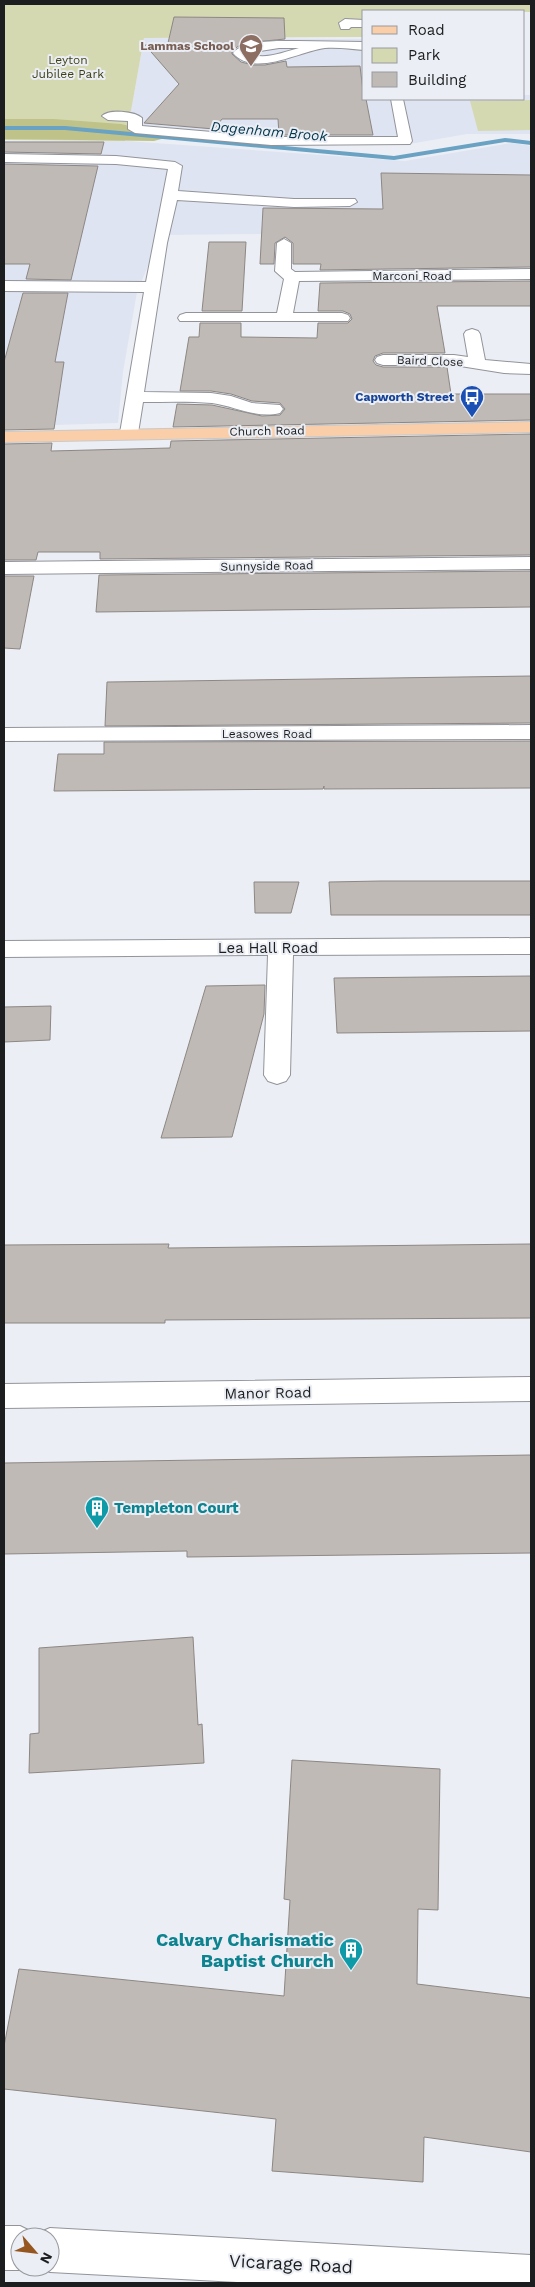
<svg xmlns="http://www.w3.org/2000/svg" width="535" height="2287" viewBox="0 0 535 2287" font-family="'Work Sans',sans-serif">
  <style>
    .built { fill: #dee4f1 }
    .green { fill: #d5d9b1 }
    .forest { fill: #bfc38a }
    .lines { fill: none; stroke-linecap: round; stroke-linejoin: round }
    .stream { fill: #69a2c2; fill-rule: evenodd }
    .building { fill: #c0bab6; stroke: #8d8784 }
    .minor-casing { stroke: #92949a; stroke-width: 2 }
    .major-casing { stroke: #c9c9c9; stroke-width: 2 }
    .minor { fill: #fff; fill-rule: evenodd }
    .major { fill: #facea9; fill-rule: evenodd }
    .labels { text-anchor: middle; stroke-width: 4; stroke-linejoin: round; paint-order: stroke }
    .far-education-label { font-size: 12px; font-weight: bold; fill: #785e54; stroke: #ebeef4; text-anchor: end }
    .far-park-label { font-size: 12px; fill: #3f4115; stroke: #ebeef4 }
    .far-street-label { font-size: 12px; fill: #1c1d1f; stroke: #ebeef4 }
    .far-transit-label { font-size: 12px; font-weight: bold; fill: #164399; stroke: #ebeef4; text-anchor: end }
    .far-water-label { font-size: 14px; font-style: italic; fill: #02364c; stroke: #ebeef4 }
    .street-label { font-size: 15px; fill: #1c1d1f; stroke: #ebeef4 }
    .culture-label { font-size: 15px; font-weight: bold; fill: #0d838f; stroke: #ebeef4; text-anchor: start }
    .near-culture-label { font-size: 18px; font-weight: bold; fill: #0d838f; stroke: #ebeef4; text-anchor: end }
    .near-street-label { font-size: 18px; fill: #1c1d1f; stroke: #ebeef4 }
  </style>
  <rect width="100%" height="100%" fill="#ebeef4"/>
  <path class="built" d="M 144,38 L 364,39 L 364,99 L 524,99 L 524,95 L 531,95 L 531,134 L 467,134 L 404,145 L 281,145 L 127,132 L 121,115 L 131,111 Z
    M 4,141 L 127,141 L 405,161 L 512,143 L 531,146 L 531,231 L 161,235 L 137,292 L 123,372 L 118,423 L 54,425 L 61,382 L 4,382 Z"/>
  <path class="green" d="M 4,4 L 531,4 L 531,12 L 364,11 L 364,37 L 144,38 L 131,111 L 125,114 L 129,121 L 125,141 L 4,140 Z
    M 531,100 L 531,130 L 478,131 L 470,101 Z"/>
  <path class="forest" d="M 4,119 L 54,119 L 121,124 L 172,136 L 154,141 L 4,139 Z"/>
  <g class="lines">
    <path class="stream" d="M 4,126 L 65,126 L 394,156 L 505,138 L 531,141 L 531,145 L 505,142 L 394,160 L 65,130 L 4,130 Z"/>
  </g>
  <path class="building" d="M 174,17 L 284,18 L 285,39 L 245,43 L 237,47 L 232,52 L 232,54 L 241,62 L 253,65 L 265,65 L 286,61 L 287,67 L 360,66 L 364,99 L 366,99 L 373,135 L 279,135 L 278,119 L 222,119 L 214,129 L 144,123 L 179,84 L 145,45 L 168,43 Z
    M 4,142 L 104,142 L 101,154 L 4,152 Z
    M 4,164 L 98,166 L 71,280 L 26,279 L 30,264 L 4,264 Z
    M 381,173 L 531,175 L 531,267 L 320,270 L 321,264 L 293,264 L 293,243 L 285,237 L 275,243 L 274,264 L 260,264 L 263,208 L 383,209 Z
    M 209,242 L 246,242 L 242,311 L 202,311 Z
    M 531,281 L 531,306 L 437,306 L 445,353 L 383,353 L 375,356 L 373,361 L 376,365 L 383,367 L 447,367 L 451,394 L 531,394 L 531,420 L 173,427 L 177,404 L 212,405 L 262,416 L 280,415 L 285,409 L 280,403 L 252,401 L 231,394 L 211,391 L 180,391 L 189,337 L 199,337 L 200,323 L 241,323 L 241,337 L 317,338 L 318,323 L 348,323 L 352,319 L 350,314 L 343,311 L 318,311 L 320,283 Z
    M 23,293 L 68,293 L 55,362 L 64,362 L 54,429 L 4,430 L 4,362 Z
    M 531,434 L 531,555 L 100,559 L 100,552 L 38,552 L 36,560 L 4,560 L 4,444 L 52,443 L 51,451 L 170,448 L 171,441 Z
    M 531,571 L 531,607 L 96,612 L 99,575 Z
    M 4,576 L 34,576 L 20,649 L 4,648 Z
    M 531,676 L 531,723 L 105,726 L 107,682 Z
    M 531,741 L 531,788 L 324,789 L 324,786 L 323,789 L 54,791 L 58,754 L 104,754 L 104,742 Z
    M 381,881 L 531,881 L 531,915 L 331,915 L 329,882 Z
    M 254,882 L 299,882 L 291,913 L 255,913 Z
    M 531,976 L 531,1031 L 337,1033 L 334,978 Z
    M 265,985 L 264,1014 L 232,1137 L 161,1138 L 206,986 Z
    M 51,1006 L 50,1040 L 4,1042 L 4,1007 Z
    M 169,1244 L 168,1248 L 531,1244 L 531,1318 L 165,1320 L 165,1323 L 4,1323 L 4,1245 Z
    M 531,1455 L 531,1553 L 187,1557 L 187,1551 L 4,1554 L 4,1463 Z
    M 193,1637 L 198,1725 L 202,1724 L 204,1763 L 29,1773 L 30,1734 L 39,1733 L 39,1648 Z
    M 292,1760 L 440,1769 L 438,1910 L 418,1909 L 417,1984 L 531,1998 L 531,2152 L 424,2137 L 423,2182 L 272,2171 L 276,2119 L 4,2089 L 4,2046 L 19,1969 L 284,1996 L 290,1900 L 284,1899 Z"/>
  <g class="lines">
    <g class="minor-casing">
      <path id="minor" d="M 345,19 L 364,20 L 364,27 L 351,27 L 349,29 L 341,29 L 339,23 Z
        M 298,41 L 364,42 L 364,50 C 351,49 337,47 325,48 C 300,51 254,78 233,53 C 245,39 281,41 298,41 ZM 279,48 L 299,48 C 283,52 264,61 248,53 Z
        M 391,99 L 403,99 L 412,141 L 410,144 L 271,145 L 135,133 L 128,129 L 128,121 L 108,120 L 102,116 C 108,109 135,111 142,118 L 142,126 L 271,137 L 398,137 Z
        M 4,154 L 116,156 L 175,162 L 182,166 L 178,191 L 294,199 L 355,199 L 357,202 L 350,206 L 294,207 L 177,200 L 167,243 L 144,392 L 211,393 L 231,396 L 252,403 L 280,405 L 283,409 L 280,413 C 256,419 235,406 212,403 C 189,401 165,402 143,402 L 138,433 L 135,437 L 123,437 L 120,433 L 144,292 L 4,291 L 4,281 L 146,282 L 168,169 L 116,164 L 4,162 Z
        M 284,239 L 291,243 L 291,269 L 295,272 L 531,269 L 531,279 L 299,281 L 293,313 L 342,313 L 348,315 L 350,318 L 348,321 L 180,321 L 178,318 L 180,315 L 186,313 L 277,313 L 284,279 L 275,271 L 277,243 Z
        M 472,329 L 478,331 L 480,334 L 485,360 L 531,364 L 531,374 L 504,373 L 454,365 L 383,365 L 377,363 L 375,360 L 377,357 L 383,355 L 454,355 L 468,357 L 464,334 L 466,331 Z
        M 531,557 L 531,569 L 4,574 L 4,562 Z
        M 531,725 L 531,739 L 4,741 L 4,728 Z
        M 531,938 L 531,954 L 293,955 L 290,1075 L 286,1081 L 277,1084 L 268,1081 L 264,1075 L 268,955 L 4,957 L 4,941 Z
        M 531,1377 L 531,1401 L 4,1408 L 4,1384 Z
        M 4,2226 L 20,2226 L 36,2234 L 50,2228 L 531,2255 L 531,2283 L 257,2283 L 50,2272 L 39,2267 L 50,2267 L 50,2237 L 20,2237 L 20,2267 L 26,2267 L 20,2270 L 4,2270 Z"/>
    </g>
    <g class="major-casing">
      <path id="major" d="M 531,422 L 531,432 L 4,442 L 4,432 Z"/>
    </g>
    <use href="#minor" class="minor"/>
    <use href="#major" class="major"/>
  </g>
  <defs>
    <g id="school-pin" transform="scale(1.25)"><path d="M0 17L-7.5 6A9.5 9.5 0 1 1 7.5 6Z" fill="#8d6e63" stroke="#ebeef4"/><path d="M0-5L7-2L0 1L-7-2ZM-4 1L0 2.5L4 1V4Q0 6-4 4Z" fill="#fff"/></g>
    <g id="bus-pin" transform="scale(1.25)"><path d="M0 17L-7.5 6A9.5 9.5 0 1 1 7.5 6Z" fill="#1a4fb4" stroke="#ebeef4"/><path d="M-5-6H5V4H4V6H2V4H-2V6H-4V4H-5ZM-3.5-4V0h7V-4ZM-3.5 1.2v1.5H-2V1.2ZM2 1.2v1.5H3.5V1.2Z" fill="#fff"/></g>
    <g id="building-pin" transform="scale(1.25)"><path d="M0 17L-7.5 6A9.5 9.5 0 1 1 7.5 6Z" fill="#0f9aa8" stroke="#ebeef4"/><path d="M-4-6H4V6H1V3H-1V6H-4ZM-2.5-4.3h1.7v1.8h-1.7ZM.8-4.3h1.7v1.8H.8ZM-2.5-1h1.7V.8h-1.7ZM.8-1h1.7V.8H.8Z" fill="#fff"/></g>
  </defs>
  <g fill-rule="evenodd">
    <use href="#school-pin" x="251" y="46"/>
    <use href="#bus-pin" x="472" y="397"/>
    <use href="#building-pin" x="97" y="1508"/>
    <use href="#building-pin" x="351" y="1950"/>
  </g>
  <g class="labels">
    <g class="far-education-label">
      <text x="234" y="50">Lammas School</text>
    </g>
    <g class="far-park-label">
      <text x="68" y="64">Leyton<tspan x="68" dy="14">Jubilee Park</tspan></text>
    </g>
    <g class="far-street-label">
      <text x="412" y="280">Marconi Road</text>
      <text transform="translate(430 361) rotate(2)" y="4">Baird Close</text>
      <text transform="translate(267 431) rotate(-1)" y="4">Church Road</text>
      <text transform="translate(267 566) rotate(-1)" y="4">Sunnyside Road</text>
      <text x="267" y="738">Leasowes Road</text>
    </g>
    <g class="far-transit-label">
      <text x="454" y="401">Capworth Street</text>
    </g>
    <g class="far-water-label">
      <text transform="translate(269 131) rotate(5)" y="5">Dagenham Brook</text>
    </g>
    <g class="street-label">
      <text x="268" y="953">Lea Hall Road</text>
      <text transform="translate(268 1393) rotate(-1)" y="5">Manor Road</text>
    </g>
    <g class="culture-label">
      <text x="114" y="1513">Templeton Court</text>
    </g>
    <g class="near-culture-label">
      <text x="334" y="1946">Calvary Charismatic<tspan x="334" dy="21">Baptist Church</tspan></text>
    </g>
    <g class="near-street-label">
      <text transform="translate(291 2264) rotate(3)" y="6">Vicarage Road</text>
    </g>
  </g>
  <rect width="535" height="2287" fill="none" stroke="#1c1d1f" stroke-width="10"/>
  <rect x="362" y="10" width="162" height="90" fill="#ebeef4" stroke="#989a9f"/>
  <rect x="372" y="26" width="25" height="8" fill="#facea9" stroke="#989a9f"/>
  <text x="408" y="35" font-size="15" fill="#1c1d1f">Road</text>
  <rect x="372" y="48" width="25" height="15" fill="#d5d9b1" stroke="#989a9f"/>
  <text x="408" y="60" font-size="15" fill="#1c1d1f">Park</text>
  <rect x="372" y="72" width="25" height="15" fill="#c0bab6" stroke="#989a9f"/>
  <text x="408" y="85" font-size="15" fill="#1c1d1f">Building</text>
  <g transform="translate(35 2252) rotate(118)"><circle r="24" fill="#ebeef4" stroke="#989a9f"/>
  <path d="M0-4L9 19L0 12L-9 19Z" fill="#965620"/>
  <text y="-8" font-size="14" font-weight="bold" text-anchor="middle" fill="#1c1d1f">N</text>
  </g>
</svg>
